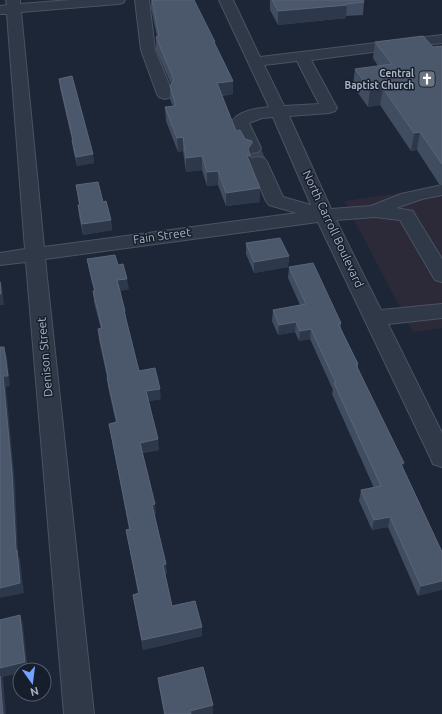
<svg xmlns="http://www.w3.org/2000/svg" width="442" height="714" viewBox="0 0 442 714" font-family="Ubuntu,sans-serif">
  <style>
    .medical { fill: #2c2938 }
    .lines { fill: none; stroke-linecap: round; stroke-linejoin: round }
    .minor-tunnel { stroke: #394253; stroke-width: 16; stroke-dasharray: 16 8; stroke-linecap: butt }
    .minor-casing { stroke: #4b5363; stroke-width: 2 }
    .minor { fill: #303947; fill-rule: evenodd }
    .wall { fill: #404c60 }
    .shaded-wall { fill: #2d384b }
    .building { fill: #4b576b; stroke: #5a6579 }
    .labels { text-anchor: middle; stroke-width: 3; stroke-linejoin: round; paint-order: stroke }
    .far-poi-label { font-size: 10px; font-weight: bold; fill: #aab3c5; stroke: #161e2b; text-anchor: end }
    .street-label { font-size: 12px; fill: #aab3c5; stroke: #161e2b }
  </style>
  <rect width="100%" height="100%" fill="#1d2637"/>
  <path class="medical" d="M 442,187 L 442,328 L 413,332 L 344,201 Z"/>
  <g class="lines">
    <path class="minor-tunnel" d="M 252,148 L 258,162"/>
    <g class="minor-casing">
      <path id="minor" d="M 6,0 L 20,0 L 20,4 L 70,0 L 125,0 L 123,3 L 118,4 L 21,12 L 44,247 L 297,213 L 269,205 L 266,201 L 249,162 L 252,158 L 258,157 L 264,158 L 267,162 L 283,197 L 311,205 L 273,117 L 262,118 L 249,123 L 261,148 L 258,152 L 252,153 L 246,152 L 243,148 L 232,121 C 239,111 258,108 269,107 L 219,0 L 233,0 L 260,57 L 442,35 L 442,43 L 311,60 L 337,108 L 335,111 L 329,113 L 289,116 L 331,209 L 371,206 L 401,194 L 442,185 L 442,195 L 422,199 L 396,208 L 413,211 L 415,215 L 442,259 L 442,282 L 435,280 L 400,220 L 375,217 L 336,220 L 381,310 L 442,304 L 442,318 L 388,324 L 442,433 L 442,467 L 433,464 L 430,457 L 318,222 L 45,259 L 94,714 L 64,714 L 26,262 L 0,265 L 0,253 L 25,249 L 7,14 L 0,14 L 0,6 L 7,5 ZM 297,61 L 319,104 L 284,106 L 264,65 Z
        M 135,0 L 149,0 L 155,50 L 173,94 L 171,97 L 165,99 L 159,97 L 157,94 L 141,50 Z"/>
    </g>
    <use href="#minor" class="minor"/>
  </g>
  <path class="wall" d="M 151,0 L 215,42 L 215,45 L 233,81 L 233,94 L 222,96 L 236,131 L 245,139 L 252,143 L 252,156 L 251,158 L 251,165 L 260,188 L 260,202 L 226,206 L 218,185 L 207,186 L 202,170 L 186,172 L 183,151 L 178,152 L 166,121 L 165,107 L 173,107 L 170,99 L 170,86 L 171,84 L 156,50 L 156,37 L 157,37 L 151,8 Z
    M 270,0 L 363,0 L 364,2 L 363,15 L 346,16 L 346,18 L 278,25 L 270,10 Z
    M 375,42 L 433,47 L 442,46 L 442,185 L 439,184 L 417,150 L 411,151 L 380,105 L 368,107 L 353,86 L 355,69 L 378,66 L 373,58 Z
    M 59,79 L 93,154 L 94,163 L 77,166 L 73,149 L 72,140 L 60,88 Z
    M 76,185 L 103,202 L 111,220 L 112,230 L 83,235 L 79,216 L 78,205 L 79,205 Z
    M 246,243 L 289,256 L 288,267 L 254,273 L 246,254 Z
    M 87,259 L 118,265 L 129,289 L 120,291 L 125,311 L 126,322 L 139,371 L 161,399 L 148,401 L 159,450 L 142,453 L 156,514 L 154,515 L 167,574 L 165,574 L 172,606 L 202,627 L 202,636 L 143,650 L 133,595 L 138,593 L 128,540 L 126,530 L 129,529 L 109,424 L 116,423 L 108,387 L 107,377 L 99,340 L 98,329 L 101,329 L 94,302 L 93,291 L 94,291 L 89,270 Z
    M 289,267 L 341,323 L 341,328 L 358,364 L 358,368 L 403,468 L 442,552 L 418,596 L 388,527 L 372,530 L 359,501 L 361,490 L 374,488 L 332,394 L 333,390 L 310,339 L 299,341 L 295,332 L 278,335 L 272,321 L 273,310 L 300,305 L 288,278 Z
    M 158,678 L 213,705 L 213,714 L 164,714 L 159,687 Z"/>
  <path class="shaded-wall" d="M 347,5 L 346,18 L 278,25 L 278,11 Z
    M 233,81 L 233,94 L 217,96 L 217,83 Z
    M 383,88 L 380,105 L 368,107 L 370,89 Z
    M 420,132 L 417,150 L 411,151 L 414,133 Z
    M 183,137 L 183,151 L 178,152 L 177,138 Z
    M 252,143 L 252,156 L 251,158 L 251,169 L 247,170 L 248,149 Z
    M 93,154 L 94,163 L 77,166 L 76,157 Z
    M 202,156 L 202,170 L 186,172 L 186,158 Z
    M 218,171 L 218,185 L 207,186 L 207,172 Z
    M 260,188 L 260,202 L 226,206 L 226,193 Z
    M 111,220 L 112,230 L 83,235 L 82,224 Z
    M 289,256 L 288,267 L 254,273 L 254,262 Z
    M 127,279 L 129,289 L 118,291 L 117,280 Z
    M 0,280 L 2,287 L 4,305 L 0,305 Z
    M 124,311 L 125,311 L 126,322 L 125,322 Z
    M 296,322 L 295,332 L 278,335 L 279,325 Z
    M 311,329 L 310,339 L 299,341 L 300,331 Z
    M 4,347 L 7,357 L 10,386 L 6,387 L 15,483 L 18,555 L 20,559 L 24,593 L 0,598 L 0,588 L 16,550 L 3,376 Z
    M 160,389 L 161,399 L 147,402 L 146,391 Z
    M 158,439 L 159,450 L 141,453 L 140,443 Z
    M 404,463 L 402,473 L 401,464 Z
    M 155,504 L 156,514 L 153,515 L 152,505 Z
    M 390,517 L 388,527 L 372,530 L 374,520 Z
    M 166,564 L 167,574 L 164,574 L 163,565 Z
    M 442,581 L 442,590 L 418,596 L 421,586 Z
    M 20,615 L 23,625 L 28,670 L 20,670 L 20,673 L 3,677 L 6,714 L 3,714 L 0,676 L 0,668 Z
    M 202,627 L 202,636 L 143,650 L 142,640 Z
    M 213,705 L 213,714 L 190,714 L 190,711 Z"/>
  <path class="building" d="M 152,0 L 194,0 L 215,42 L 214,42 L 233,81 L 217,83 L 236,131 L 240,130 L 245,139 L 252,141 L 252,143 L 248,149 L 251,156 L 247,156 L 260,188 L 226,193 L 218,171 L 207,172 L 202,156 L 186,158 L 183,137 L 177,138 L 165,107 L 176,106 L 170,86 L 174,80 L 156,37 L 159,36 Z
    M 272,0 L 363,0 L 364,2 L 346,4 L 347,5 L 278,11 Z
    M 423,36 L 433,47 L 442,46 L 442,164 L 420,132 L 414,133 L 383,88 L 370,89 L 355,69 L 392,64 L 375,42 Z
    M 72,76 L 93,154 L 76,157 L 72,140 L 73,140 L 59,79 Z
    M 98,182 L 103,202 L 106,201 L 111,220 L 82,224 L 78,205 L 80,205 L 76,185 Z
    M 280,238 L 289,256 L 254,262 L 246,243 Z
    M 115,255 L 118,265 L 123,264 L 127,279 L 117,280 L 125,311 L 124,311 L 139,371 L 155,368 L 160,389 L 146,391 L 158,439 L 140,443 L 155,504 L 152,505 L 166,564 L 163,565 L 172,606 L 195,601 L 202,627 L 142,640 L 133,595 L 139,593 L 126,530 L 130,529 L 109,424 L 117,422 L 107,377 L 108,377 L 98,329 L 102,328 L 93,291 L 95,291 L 87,259 Z
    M 313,263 L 341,323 L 338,324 L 358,364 L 356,365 L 404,463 L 401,464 L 442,552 L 442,581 L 421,586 L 390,517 L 374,520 L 361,490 L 381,486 L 334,383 L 336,383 L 311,329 L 300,331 L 296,322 L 279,325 L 273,310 L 306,304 L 289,267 Z
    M 0,282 L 1,294 L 0,294 Z
    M 0,347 L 4,347 L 8,376 L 3,376 L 12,472 L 16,550 L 17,550 L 20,583 L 0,588 Z
    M 20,615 L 25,662 L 0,668 L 0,620 Z
    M 203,667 L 213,705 L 190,711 L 191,714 L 165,714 L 158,678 Z
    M 0,676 L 3,714 L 0,714 Z"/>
  <defs>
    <g id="church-square" transform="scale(0.9)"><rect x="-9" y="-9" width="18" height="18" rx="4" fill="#6b7280" stroke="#161e2b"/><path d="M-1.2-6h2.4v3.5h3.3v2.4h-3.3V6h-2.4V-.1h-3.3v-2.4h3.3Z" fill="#fff"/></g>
  </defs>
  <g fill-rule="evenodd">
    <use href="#church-square" x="427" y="79"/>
  </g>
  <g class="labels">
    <g class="far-poi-label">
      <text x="414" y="77">Central<tspan x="414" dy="12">Baptist Church</tspan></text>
    </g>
    <g class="street-label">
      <text transform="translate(333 229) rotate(65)" y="4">North Carroll Boulevard</text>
      <text transform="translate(162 236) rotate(-8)" y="4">Fain Street</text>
      <text transform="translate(45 357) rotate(-95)" y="4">Denison Street</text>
    </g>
  </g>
  <g transform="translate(32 682) rotate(166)"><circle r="19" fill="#161e2b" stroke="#515a69"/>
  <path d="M0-3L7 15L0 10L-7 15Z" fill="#75a2ff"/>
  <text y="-6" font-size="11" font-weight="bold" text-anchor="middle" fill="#aab3c5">N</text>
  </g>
</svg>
